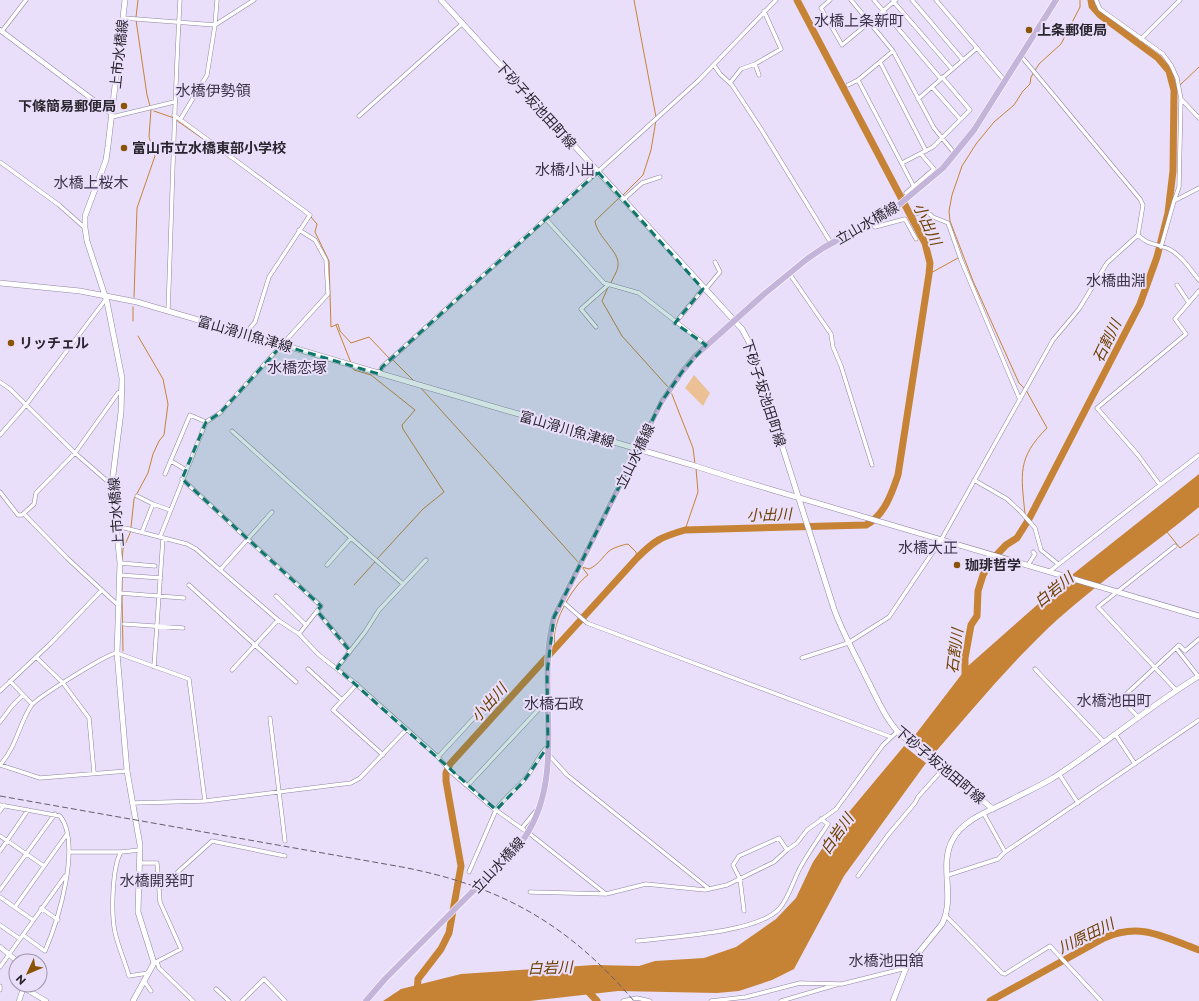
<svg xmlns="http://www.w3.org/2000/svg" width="1199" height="1001" viewBox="0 0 1199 1001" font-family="Montserrat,'Noto Sans JP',sans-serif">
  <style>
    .green { fill: #ebc095 }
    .water { fill: #c68336 }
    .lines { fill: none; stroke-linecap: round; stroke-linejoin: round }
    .stream { stroke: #c68336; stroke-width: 1 }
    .river { stroke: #c68336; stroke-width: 7 }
    .minor-casing { stroke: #90859e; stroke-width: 4.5 }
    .tertiary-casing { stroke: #90859e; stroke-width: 5.5 }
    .secondary-casing { stroke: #90859e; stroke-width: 6 }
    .primary-casing { stroke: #fff; stroke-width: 7 }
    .minor { stroke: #fff; stroke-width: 3.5 }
    .tertiary { stroke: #fff; stroke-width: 4.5 }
    .secondary { stroke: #fff; stroke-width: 5 }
    .primary { stroke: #c4b4d9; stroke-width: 6 }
    .rail { stroke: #635d6c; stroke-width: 1; stroke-dasharray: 6 3; stroke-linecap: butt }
    .primary-bridge-casing { stroke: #fff; stroke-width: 7; stroke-linecap: butt }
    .primary-bridge { stroke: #c4b4d9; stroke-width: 6 }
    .marked { fill: #0f766e; fill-opacity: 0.2; stroke: #0f766e; stroke-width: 3; stroke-dasharray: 8 5; stroke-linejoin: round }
    .poi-dot { fill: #8b5306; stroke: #eadffa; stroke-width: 1.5 }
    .labels { text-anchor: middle; stroke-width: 4; stroke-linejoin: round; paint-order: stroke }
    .poi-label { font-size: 14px; font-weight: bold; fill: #2a2630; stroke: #eadffa; text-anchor: start }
    .street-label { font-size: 14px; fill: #2a2630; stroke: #eadffa }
    .neighbourhood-label { font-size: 15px; fill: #3c3348; stroke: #eadffa }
    .water-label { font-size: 15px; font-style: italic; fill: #6d4002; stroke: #eadffa }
  </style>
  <rect width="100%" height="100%" fill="#eadffa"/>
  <path class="green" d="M 694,375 L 710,393 L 703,406 L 685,388 Z"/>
  <path class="water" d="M 1199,474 L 1199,507 C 1153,545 1103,579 1058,619 C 1012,661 973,709 932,756 L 912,739 L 968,666 L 1063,582 Z
    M 904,746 L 926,763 L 844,876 L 794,969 L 772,980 L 739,991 L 717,993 L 618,991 L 530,1001 L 383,1001 L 401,989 L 461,974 L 594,965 L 639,966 L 655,961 L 704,958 L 736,947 L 776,919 L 796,898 L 813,862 L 839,824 Z"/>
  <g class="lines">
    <path class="stream" d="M 634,0 L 656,117
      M 136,17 L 138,0
      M 136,20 L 147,95 L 150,106
      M 1179,86 L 1199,67
      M 154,111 L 174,118
      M 176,120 L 219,150
      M 623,195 L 643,175 L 651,150 L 656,120
      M 311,217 L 317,224 L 315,232 L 329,261 L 331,327 L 338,324 L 340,331 L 351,343 L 369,337 L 389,358
      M 929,274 L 958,258
      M 611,283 C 613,277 618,271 618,265 C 620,252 597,237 595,221 L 619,198
      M 609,285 L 602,301 L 622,336 L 668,387
      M 134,297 L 137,208 L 155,156 L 149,137 L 151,109
      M 133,321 L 133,307
      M 336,325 L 351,363
      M 392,359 L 415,382
      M 353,368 L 354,370 L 371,375 L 415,410 L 402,425 L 403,429 L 444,492 L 423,509 L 377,559
      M 420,387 L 579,563
      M 1024,388 L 1019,383 L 973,281 L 950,221 L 949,211 L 952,195 L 962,166 L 976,144 L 994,122 L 1014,105 L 1023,91 L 1030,84 L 1031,77 L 1039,64 L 1061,44 L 1080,7 L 1080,0
      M 671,392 L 693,448 L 695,464
      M 1025,514 C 1021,474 1017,458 1047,428 L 1026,390
      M 131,527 L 134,499 L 148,473 L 153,454 L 159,441 L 164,435 L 168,404 L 163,379 L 138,336
      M 1024,527 L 1025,519
      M 685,530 L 698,492 L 696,468
      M 1167,532 L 1180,548 L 1199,534
      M 122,560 L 123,549 L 131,531
      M 582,567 L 589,569 C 598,565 601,559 608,552 C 612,548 622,545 628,544 L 636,552 L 637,558
      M 354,585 L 375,562
      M 122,592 L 122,577
      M 122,595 L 123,651
      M 556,647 C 547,629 573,585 588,575 L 582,567"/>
    <path class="river" d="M 965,680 L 965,658 L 971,625 L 977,616 L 978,591 L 983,575 L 990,562 L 1006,545 L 1017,538 L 1029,519 L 1140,304 L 1157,257 L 1168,213 L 1173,171 L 1174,90 L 1169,71 L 1158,58 L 1100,15 L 1092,6 L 1091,0
      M 584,987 L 597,1001
      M 417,993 L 418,979 L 441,949 L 449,933 L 461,866 L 446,781 L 446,773 L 450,764 L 637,558 C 655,540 661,537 685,530 L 866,525 C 884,516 892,493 898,475 L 929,274 L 930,263 L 925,243 L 797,0
      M 990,1001 L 1104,938 C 1141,922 1163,937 1199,950"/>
    <g class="minor-casing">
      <path id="minor" d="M 830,0 L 821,8 L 842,45 L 896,0
        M 851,0 L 893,51 L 934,128 L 955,154
        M 874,0 L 941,79
        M 912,0 L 963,60
        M 936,0 L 1005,81
        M 1096,0 L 1100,9 L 1163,54 L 1171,65 L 1177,78 L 1181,99 L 1199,118
        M 893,1 L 952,69
        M 123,18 L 215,25 L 254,0
        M 2,31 L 26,0
        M 1141,39 L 1180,0
        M 880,62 L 926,151
        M 755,64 L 781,49 L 764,11
        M 714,65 L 720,74 L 732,85 L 761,129 L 831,243
        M 858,80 L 914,187
        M 730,83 L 741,69 L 755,64 L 759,75
        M 848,85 L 858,80 L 893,51
        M 932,87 L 960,119
        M 918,99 L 977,48
        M 174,115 L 310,215 L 269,277 L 255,322 L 245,334
        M 359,116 L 463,23
        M 112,117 L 174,102
        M 180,120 L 207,75 L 215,25 L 217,0
        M 0,162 L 59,205 L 85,228
        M 902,163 L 933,147 L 970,110 L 942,77
        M 906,193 L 934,169 L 921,154
        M 623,200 L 642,183 L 660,177
        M 1174,201 L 1179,187 L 1181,99
        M 916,214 L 925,210 L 933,217 L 948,223 L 961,260 L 1020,400
        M 546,219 L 604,283 L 639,293 L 706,345
        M 872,222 L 875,227 L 905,219 L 916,239
        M 1138,235 C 1149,246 1156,243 1169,249 C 1181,255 1190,269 1199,280
        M 1161,247 L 1174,201 L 1199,188
        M 789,273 L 831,334 L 833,347 L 841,366 L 872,465
        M 1177,285 L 1189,303
        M 705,290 L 720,272 L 715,262
        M 1199,291 L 1175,319 L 1186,334 L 1097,408 L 1138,455 L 1160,485 L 1199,455
        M 168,311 C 172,208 174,104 180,0
        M 675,323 L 703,289
        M 596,327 L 581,309 L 608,285
        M 379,374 L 382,367 L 699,80 L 776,0
        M 0,382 L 10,389 L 75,453 L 106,480 L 112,483
        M 232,431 L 351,538 L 327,565
        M 0,435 L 26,405 L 106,299
        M 171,461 L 186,470
        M 165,474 L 190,415 L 206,422
        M 182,479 L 321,606 L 299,634
        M 974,480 L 1007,499 L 1021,512 L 1035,528 L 1041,550 L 1058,564
        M 0,492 L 18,515 L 22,515 L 34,504 L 36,493 L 75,453 L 118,393 L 122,392
        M 137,496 L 153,504
        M 24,514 L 67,558 L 119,606
        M 117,526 L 187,544 L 196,549 L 278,620 L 299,634 L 319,655 L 355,683 L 438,757 L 451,772 L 493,808 L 524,830
        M 142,532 L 153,504 L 170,510
        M 160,537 L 206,422 L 220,413 L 328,294 L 326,260 L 315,240 L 299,230
        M 351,538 L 403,584
        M 1175,546 L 1098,607 L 1176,690
        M 120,563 L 155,566
        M 1028,565 L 1035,554 L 1033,552
        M 220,570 L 272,512
        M 1050,571 L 1160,485
        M 119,575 L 161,578
        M 189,585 L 255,645 L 232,670
        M 119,593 L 184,598
        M 276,596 L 306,625
        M 562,601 L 587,623 L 891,737
        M 317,611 L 350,651
        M 278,620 L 255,645 L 296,682
        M 124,624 L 183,628
        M 1176,648 L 1198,676
        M 36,657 L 63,683 L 89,718 L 94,773
        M 802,658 L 848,643 L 889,617 L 941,540 L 1053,340 L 1079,309 L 1107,263 L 1138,235 L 1143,205 L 1140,199 L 1021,56
        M 154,667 L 163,538
        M 337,668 L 365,632 L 379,610 L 426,560
        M 308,669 L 342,700
        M 1035,669 L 1104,742
        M 10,681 L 32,704
        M 357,684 L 333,710 L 383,755
        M 0,691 L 50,644 L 102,590
        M 1138,717 L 1121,699 L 1179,645 L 1185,651 L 1199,639
        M 270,718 L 285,841
        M 0,722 L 12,706 L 23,695
        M 1115,734 L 1135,764
        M 549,755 L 567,775 L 708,888
        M 438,757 L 484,707
        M 127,771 L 40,778 L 0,765 C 17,746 18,726 31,706 C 36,698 110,652 117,653 L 189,679 L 205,801
        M 1059,774 L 1078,803
        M 468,785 L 539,709
        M 132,803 L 205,801 L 351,783 L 360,778 L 406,730
        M 0,805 L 60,816 C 82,844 58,921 45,951 L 23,935
        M 0,811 L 4,805
        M 984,814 L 1005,852
        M 522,828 L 535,812
        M 530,834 L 606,894 L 646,884 L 705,890 L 727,885 L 774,862 L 787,850 L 797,843 L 807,830 L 836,809 L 883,745 L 897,732
        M 0,836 L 44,866
        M 140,850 L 121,852 C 112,867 111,914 115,932 C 118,947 125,961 129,976 L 148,973
        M 0,851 L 28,810
        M 69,852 L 121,852
        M 140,863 L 157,863 L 160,902 L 181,949 L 154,963
        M 469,872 L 496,810 C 504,798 515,790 524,780 C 534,769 538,755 548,746
        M 948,875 L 998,859 L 1005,852 L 1199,720
        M 858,876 L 888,835 L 915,803 L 918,797 L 943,769
        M 159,889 L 212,841 L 285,856
        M 0,890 L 55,814
        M 530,892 L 606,894
        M 0,897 L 33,920
        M 15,907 L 67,834
        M 41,908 L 58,920
        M 744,911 L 740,879 L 733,865 L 739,856 L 779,838 L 787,850
        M 946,916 L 1002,973 L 1005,974 L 1050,946 L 1101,1001
        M 0,925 L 20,939
        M 637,941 C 670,937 757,933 779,909 C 789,898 793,881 800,868 C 808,853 819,838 828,824 L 821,819
        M 157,962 L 159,968 L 193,1001
        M 0,967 L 65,876
        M 144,981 L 151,991
        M 0,986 L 0,990
        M 216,989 L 229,1001
        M 242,1001 L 264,979 L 285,1001
        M 623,1001 L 637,998 L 650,1001
        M 711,1001 L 746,997 L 800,983 L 842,984 L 906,968
        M 781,1001 L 839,984"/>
    </g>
    <g class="tertiary-casing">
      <path id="tertiary" d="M 0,30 L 112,114
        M 0,947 L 17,961
        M 24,988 L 46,1001
        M 19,1001 L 24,986"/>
    </g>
    <g class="secondary-casing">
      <path id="secondary" d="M 125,0 L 108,146 L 106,160 L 85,216 L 85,228 L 87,241 L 107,302 L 122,378 L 121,412 L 112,483 L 120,563 L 117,653 L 127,771 L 140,845 L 138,912 L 154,963 L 133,1001
        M 441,0 L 742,329 L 749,342 L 834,609 C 843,634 856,656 867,679 C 877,698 885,718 899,733 L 993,809
        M 0,283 L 80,291 L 137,302 L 692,465 L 739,480 L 1199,616
        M 893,1001 L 906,968 L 942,924 C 956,896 938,865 953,839 C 963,820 989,811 1007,802 C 1022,794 1038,787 1053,778 C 1103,746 1148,707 1199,676"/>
    </g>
    <g class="primary-casing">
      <path id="primary" d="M 482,883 C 497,869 513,855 525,837 C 568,772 535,689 554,617 L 662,401 L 682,372 L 695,356 L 763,295 L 807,259 L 823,248 L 894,209 L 943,168 L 974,130 L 1056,0
        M 366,1001 L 385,979 L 472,892"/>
    </g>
    <use href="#minor" class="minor"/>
    <use href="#tertiary" class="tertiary"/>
    <use href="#secondary" class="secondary"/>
    <use href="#primary" class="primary"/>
    <path class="rail" d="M 0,796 L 402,867 C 501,886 568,924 634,1001"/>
    <g class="primary-bridge-casing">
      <path id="primary-bridge" d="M 472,892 L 482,883"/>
    </g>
    <use href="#primary-bridge" class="primary-bridge"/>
  </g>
  <path class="marked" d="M 598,172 L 703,289 L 675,323 L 706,345 L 682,372 L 662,401 L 554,617 L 547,673 L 548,746 L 524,781 L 496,810 L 337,668 L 350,651 L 317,611 L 321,606 L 182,479 L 206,422 L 220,413 L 282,345 L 379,374 L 382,367 Z"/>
  <g class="poi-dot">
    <circle cx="1029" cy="30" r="4"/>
    <circle cx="124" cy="106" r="4"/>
    <circle cx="124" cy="148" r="4"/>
    <circle cx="11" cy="343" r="4"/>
    <circle cx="957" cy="565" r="4"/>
  </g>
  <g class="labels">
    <g class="poi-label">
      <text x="1037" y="35">上条郵便局</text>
      <text x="116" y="111" text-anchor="end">下條簡易郵便局</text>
      <text x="132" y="153">富山市立水橋東部小学校</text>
      <text x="19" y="348">リッチェル</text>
      <text x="965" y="570">珈琲哲学</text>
    </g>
    <g class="street-label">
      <text transform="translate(119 54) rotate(-84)" y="5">上市水橋線</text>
      <text transform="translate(536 105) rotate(48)" y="5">下砂子坂池田町線</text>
      <text transform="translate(867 223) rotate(-30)" y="5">立山水橋線</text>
      <text transform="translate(245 334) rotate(16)" y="5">富山滑川魚津線</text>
      <text transform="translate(764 393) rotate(72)" y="5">下砂子坂池田町線</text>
      <text transform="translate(567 429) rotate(16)" y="5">富山滑川魚津線</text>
      <text transform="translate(635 456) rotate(-64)" y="5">立山水橋線</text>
      <text transform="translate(116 512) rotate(-94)" y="5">上市水橋線</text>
      <text transform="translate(940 765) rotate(40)" y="5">下砂子坂池田町線</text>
      <text transform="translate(498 865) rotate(-47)" y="5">立山水橋線</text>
    </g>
    <g class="neighbourhood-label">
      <text x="859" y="26">水橋上条新町</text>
      <text x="213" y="96">水橋伊勢領</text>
      <text x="565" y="175">水橋小出</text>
      <text x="91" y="188">水橋上桜木</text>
      <text x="1116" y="286">水橋曲淵</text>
      <text x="297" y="373">水橋恋塚</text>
      <text x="928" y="553">水橋大正</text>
      <text x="1114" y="706">水橋池田町</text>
      <text x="554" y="709">水橋石政</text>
      <text x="157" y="886">水橋開発町</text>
      <text x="886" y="966">水橋池田舘</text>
    </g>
    <g class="water-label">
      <text transform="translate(927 224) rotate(65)" y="5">小出川</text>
      <text transform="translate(1107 341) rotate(-64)" y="5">石割川</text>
      <text transform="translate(769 515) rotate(-2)" y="5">小出川</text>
      <text transform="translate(1054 590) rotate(-39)" y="5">白岩川</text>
      <text transform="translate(955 651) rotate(-83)" y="5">石割川</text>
      <text transform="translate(489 703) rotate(-48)" y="5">小出川</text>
      <text transform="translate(837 834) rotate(-55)" y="5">白岩川</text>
      <text transform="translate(1086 936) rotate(-26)" y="5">川原田川</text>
      <text transform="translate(550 968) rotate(-2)" y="5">白岩川</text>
    </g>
  </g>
  <g transform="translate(28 973) rotate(226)"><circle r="19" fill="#eadffa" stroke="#9d95a9"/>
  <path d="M0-3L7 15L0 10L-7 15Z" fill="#8b5306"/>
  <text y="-6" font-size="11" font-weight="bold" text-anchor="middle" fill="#2a2630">N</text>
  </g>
</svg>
